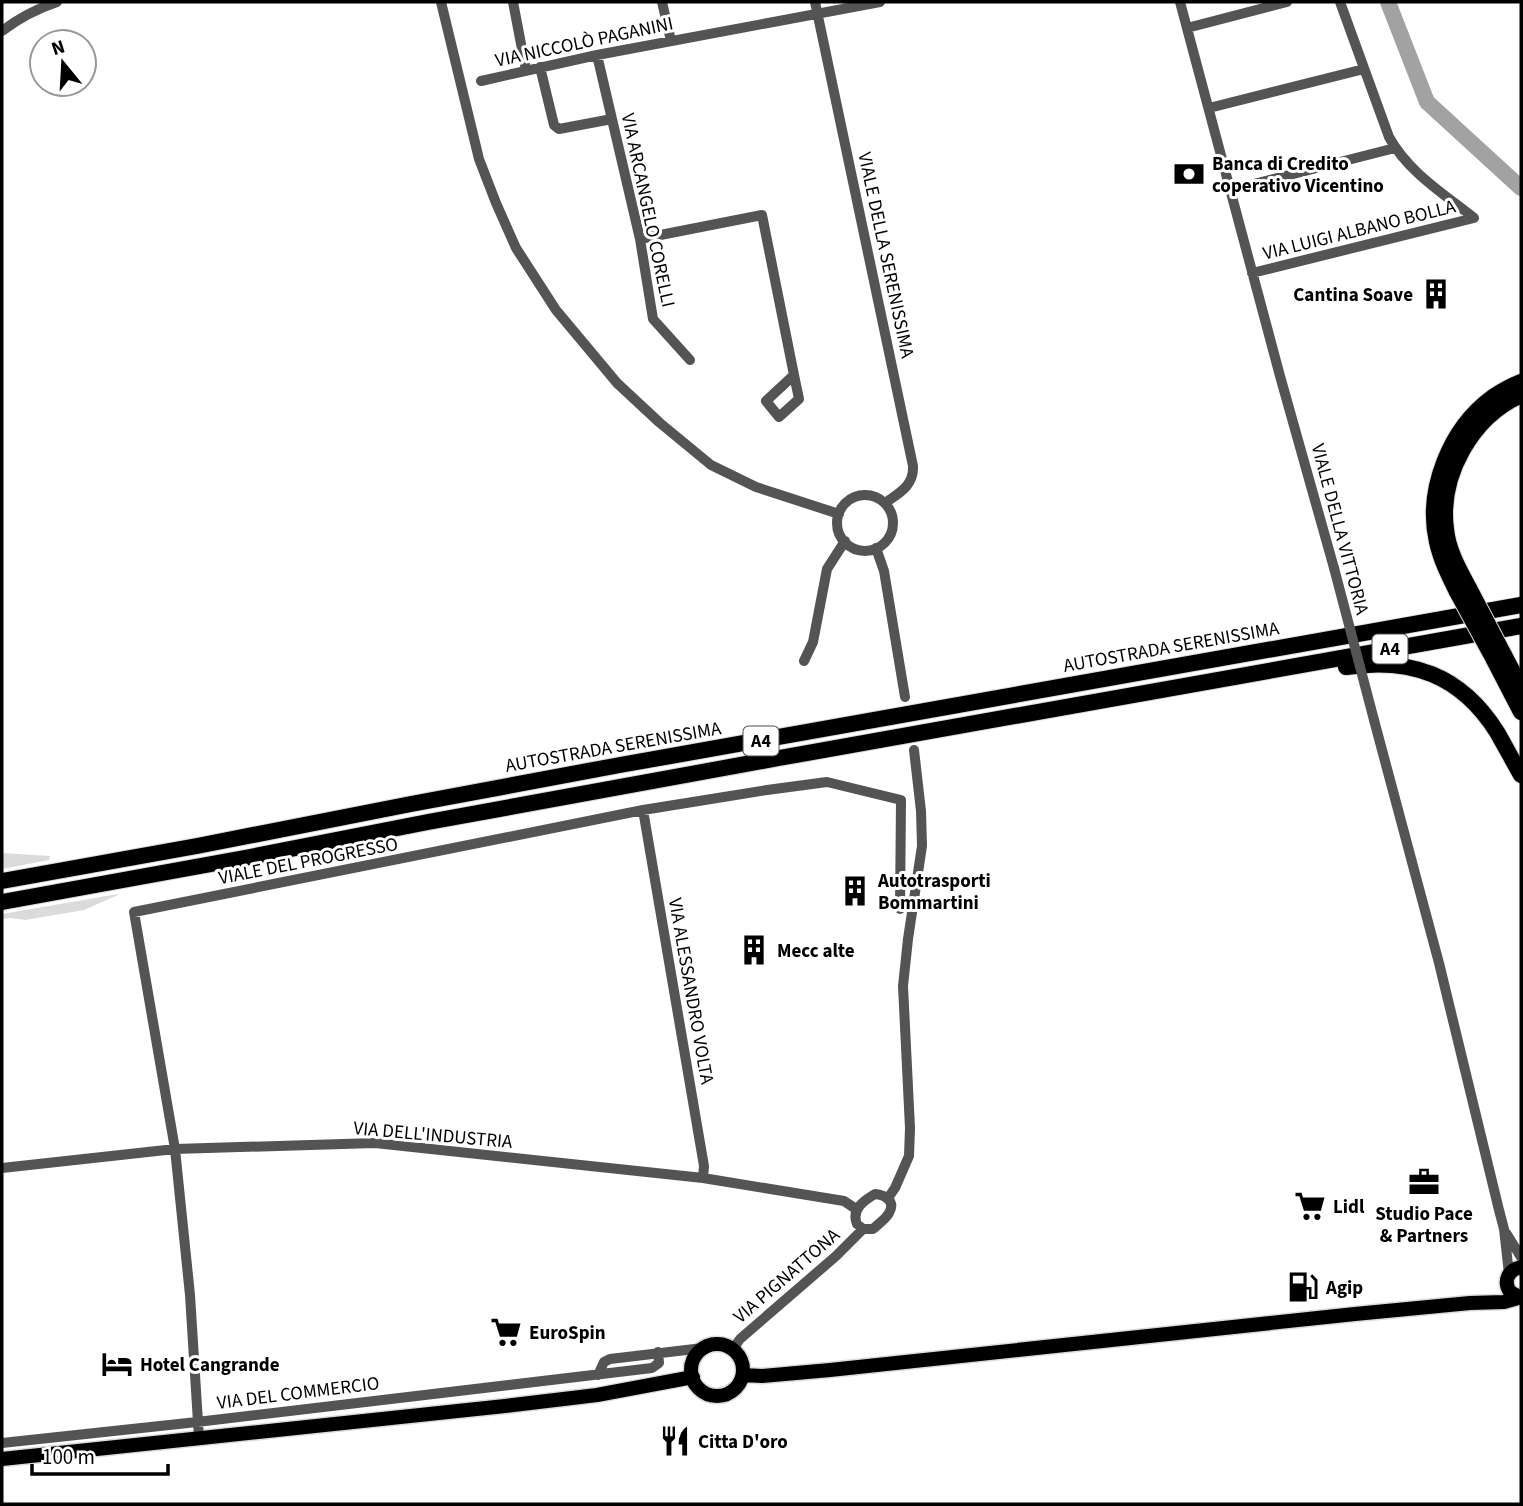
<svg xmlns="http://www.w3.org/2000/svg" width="1523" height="1506" viewBox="0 0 1523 1506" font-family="'Source Sans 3',sans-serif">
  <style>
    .green { fill: #dbdbdb }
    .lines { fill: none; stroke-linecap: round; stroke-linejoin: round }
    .river { stroke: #a2a2a2; stroke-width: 16 }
    .major-casing { stroke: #dbdbdb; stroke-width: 17 }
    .highway-casing { stroke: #dbdbdb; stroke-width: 18 }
    .minor { stroke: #545454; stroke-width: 10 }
    .major { stroke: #000; stroke-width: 14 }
    .highway { stroke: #000; stroke-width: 16 }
    .highway-bridge-casing { stroke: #dbdbdb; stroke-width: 18; stroke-linecap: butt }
    .minor-bridge { stroke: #545454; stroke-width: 10 }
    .highway-bridge { stroke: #000; stroke-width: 16 }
    .labels { text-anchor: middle; stroke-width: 6; stroke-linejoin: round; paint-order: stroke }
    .shield { fill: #fff; stroke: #4c4c4c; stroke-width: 2 }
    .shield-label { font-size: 18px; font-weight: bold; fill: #000 }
    .street-label { font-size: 19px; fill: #000; stroke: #fff }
    .poi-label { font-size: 19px; font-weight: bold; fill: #000; stroke: #fff; text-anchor: start }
  </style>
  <rect width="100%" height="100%" fill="#fff"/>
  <path class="green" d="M 2,853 L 50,856 L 49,860 L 2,869 Z
    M 118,894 L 118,895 L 84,910 L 25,920 L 11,918 L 2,919 L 2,914 Z"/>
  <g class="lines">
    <path class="river" d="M 1388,2 L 1427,102 L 1521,188"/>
    <g class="major-casing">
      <path id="major" d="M 1521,1267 C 1508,1270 1503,1281 1510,1292 L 1521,1298
        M691 1370a26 26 0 1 1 52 0a26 26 0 1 1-52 0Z
        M 743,1375 L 762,1376 L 830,1370 L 1355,1314 L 1470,1303 L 1504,1302 L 1518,1298
        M 2,1459 L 505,1406 L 597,1395 L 693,1377"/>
    </g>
    <g class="highway-casing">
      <path id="highway" d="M 1470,590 C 1460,571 1448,551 1446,529 C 1439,475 1472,417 1521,395
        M 1457,592 C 1449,576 1441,560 1437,542 C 1425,490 1450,428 1493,397 C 1502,391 1511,386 1521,382
        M 1504,655 L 1521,687
        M 1493,658 L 1521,712
        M 1346,667 C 1411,657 1461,675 1497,732 C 1505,746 1513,761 1521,775
        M 2,881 L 197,846 L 411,804 L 620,765 L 1521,605
        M 2,902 L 250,857 L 428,822 L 779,758 L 1521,626"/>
    </g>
    <path class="minor" d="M 441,2 L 479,159 L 496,203 L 516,248 L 556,310 L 617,383 L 660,423 L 711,465 L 756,487 L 839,514
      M 513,2 L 526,70
      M 662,2 L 671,41
      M 815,2 L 913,466 C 914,486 899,493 885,503
      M 1180,2 L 1280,376 L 1334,568
      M 1340,2 L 1389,137 C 1408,172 1444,194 1474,218
      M 1187,28 L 1287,2
      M 2,31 C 19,18 36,9 57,2
      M 597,55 L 640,239 L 653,319 L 690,360
      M 540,67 L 554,125 L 559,129 L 612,119
      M 481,81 L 597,55 L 880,2
      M 1209,108 L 1364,69
      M 1230,190 L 1395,148
      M 640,239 L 762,215 L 794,375 L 766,401 L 779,417 L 799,399 L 794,375
      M 1252,273 L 1474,218
      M837 523a28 28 0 1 1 56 0a28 28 0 1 1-56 0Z
      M 876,548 L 884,571 L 905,697
      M 804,661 L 813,642 L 827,569 L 845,541
      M 1374,720 L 1439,963 L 1499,1210 L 1504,1229 L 1509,1274
      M 643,810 L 704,1166 L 703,1178
      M 2,1168 L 175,1149 L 375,1143 L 703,1178 L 844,1201 L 856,1209
      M 875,1194 C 885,1195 896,1201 889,1213 C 886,1219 878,1224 873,1229 L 863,1229 L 857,1224 C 851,1210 863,1201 875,1194 Z
      M 888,1198 L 895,1188 L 909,1156 L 910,1128 L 903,986 L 908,939 L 922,846 L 921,811 L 914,750
      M 1506,1233 L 1521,1257
      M 733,1349 L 740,1339 L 836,1256 L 863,1229
      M 598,1375 L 604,1362 L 610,1359 L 703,1348
      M 199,1438 L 190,1295 L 175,1149 L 134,912 L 643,810 L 767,790 L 827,782 L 901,800 L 900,909
      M 2,1443 L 197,1422 L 652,1368 L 659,1363 L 658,1352"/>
    <use href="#major" class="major"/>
    <use href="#highway" class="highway"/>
    <g class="highway-bridge-casing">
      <path id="highway-bridge" d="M 1470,590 L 1504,655
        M 1457,592 L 1493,658"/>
    </g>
    <path class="minor-bridge" d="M 1334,568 L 1374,720"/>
    <use href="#highway-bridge" class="highway-bridge"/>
  </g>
  <defs>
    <g id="bank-bare" transform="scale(2.415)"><path d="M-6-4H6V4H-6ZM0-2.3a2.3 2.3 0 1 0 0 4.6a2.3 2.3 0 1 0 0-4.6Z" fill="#000" stroke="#fff" stroke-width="2.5" paint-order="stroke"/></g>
    <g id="building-bare" transform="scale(2.415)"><path d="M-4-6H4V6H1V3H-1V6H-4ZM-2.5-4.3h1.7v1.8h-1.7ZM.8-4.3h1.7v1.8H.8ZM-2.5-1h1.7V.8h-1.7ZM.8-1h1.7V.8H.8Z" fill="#000" stroke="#fff" stroke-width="2.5" paint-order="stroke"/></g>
    <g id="office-bare" transform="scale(2.415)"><path d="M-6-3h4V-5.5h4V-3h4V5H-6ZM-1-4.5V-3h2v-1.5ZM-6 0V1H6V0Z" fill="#000" stroke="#fff" stroke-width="2.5" paint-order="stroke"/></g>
    <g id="supermarket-bare" transform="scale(2.415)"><path d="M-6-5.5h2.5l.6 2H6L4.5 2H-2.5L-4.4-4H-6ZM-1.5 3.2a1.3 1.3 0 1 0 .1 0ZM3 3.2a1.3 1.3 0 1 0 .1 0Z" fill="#000" stroke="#fff" stroke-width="2.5" paint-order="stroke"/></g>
    <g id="fuel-bare" transform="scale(2.415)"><path d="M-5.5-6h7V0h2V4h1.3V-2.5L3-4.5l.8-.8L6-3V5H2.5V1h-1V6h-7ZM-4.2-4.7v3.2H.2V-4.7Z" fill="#000" stroke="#fff" stroke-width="2.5" paint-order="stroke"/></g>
    <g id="hotel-bare" transform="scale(2.415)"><path d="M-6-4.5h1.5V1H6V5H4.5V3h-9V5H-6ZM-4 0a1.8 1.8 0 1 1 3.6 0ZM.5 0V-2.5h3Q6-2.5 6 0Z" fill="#000" stroke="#fff" stroke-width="2.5" paint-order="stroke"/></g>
    <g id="restaurant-bare" transform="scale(2.415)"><path d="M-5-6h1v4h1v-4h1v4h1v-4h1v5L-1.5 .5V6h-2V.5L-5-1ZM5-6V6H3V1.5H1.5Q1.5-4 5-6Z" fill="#000" stroke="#fff" stroke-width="2.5" paint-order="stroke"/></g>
  </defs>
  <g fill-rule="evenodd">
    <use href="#bank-bare" x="1189" y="174"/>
    <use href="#building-bare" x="1436" y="294"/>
    <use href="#building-bare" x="855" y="891"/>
    <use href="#building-bare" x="754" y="950"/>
    <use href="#office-bare" x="1424" y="1182"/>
    <use href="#supermarket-bare" x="1310" y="1206"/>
    <use href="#fuel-bare" x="1303" y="1287"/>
    <use href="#supermarket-bare" x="506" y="1332"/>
    <use href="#hotel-bare" x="117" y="1364"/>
    <use href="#restaurant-bare" x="675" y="1441"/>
  </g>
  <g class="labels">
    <g class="shield">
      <rect x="1372.5" y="634.5" width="35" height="29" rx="5"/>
      <rect x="743.5" y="726.5" width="35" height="29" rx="5"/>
    </g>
    <g class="shield-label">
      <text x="1390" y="655">A4</text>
      <text x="761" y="747">A4</text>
    </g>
    <g class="street-label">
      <text transform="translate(584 41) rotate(-12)" y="7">VIA NICCOLÒ PAGANINI</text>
      <text transform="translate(649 210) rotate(78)" y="7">VIA ARCANGELO CORELLI</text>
      <text transform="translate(1359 229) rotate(-14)" y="7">VIA LUIGI ALBANO BOLLA</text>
      <text transform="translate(887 255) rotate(78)" y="7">VIALE DELLA SERENISSIMA</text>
      <text transform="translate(1341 529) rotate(75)" y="7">VIALE DELLA VITTORIA</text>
      <text transform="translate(1171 646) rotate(-10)" y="7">AUTOSTRADA SERENISSIMA</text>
      <text transform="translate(613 746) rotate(-10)" y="7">AUTOSTRADA SERENISSIMA</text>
      <text transform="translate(308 860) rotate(-11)" y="7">VIALE DEL PROGRESSO</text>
      <text transform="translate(692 991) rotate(80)" y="7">VIA ALESSANDRO VOLTA</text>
      <text transform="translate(433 1134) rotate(5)" y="7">VIA DELL'INDUSTRIA</text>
      <text transform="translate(786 1275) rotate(-41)" y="7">VIA PIGNATTONA</text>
      <text transform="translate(298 1392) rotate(-7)" y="7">VIA DEL COMMERCIO</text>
    </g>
    <g class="poi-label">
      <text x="1212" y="170">Banca di Credito<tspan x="1212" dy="22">coperativo Vicentino</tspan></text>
      <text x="1413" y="301" text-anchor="end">Cantina Soave</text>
      <text x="878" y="887">Autotrasporti<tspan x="878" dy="22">Bommartini</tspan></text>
      <text x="777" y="957">Mecc alte</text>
      <text x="1333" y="1213">Lidl</text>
      <text x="1424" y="1220" text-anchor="middle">Studio Pace<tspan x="1424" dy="22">&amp; Partners</tspan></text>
      <text x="1326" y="1294">Agip</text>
      <text x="529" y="1339">EuroSpin</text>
      <text x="140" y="1371">Hotel Cangrande</text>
      <text x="698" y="1448">Citta D'oro</text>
    </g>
  </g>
  <rect width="1523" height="1506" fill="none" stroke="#000000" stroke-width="7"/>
  <g transform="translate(63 63) rotate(342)"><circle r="33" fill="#ffffff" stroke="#999999" stroke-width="2"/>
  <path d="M0-5L12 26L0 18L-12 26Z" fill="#000000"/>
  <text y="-10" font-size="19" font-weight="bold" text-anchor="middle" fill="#000000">N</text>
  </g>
  <path d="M32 1464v10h136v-10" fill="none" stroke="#000000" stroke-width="3.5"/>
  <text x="42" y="1464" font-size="21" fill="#000000" stroke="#ffffff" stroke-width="5" paint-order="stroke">100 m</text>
</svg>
